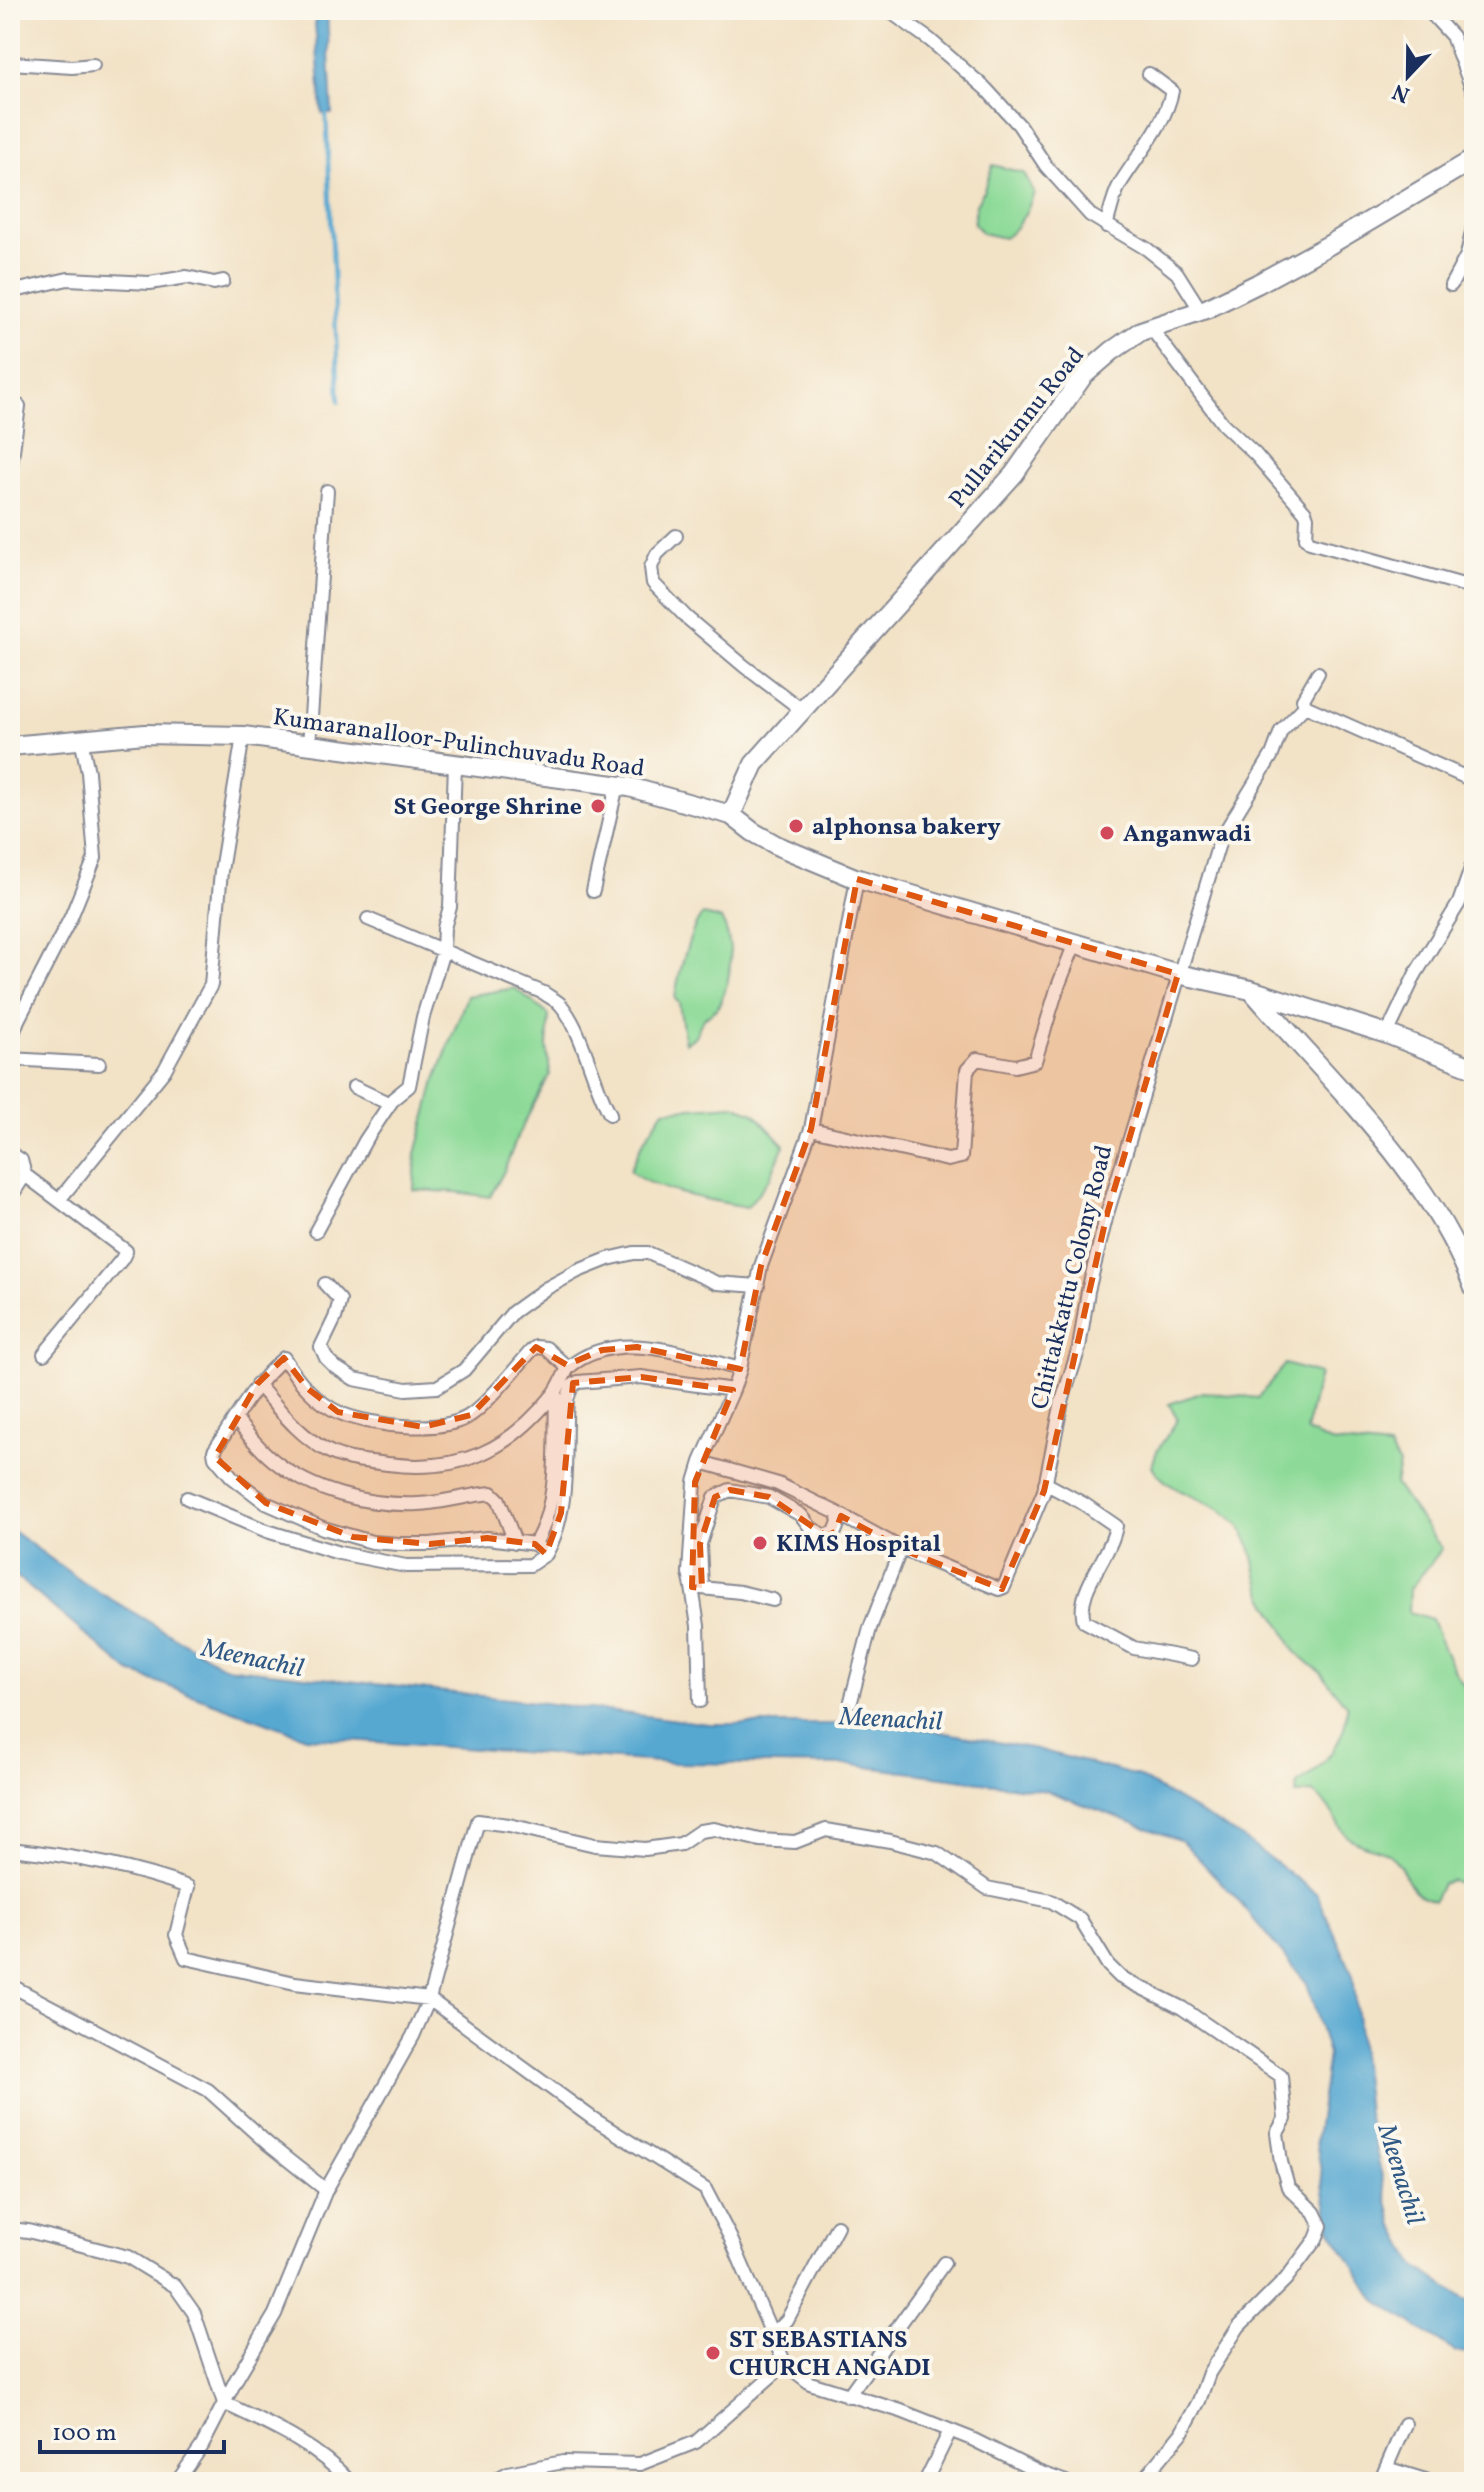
<svg xmlns="http://www.w3.org/2000/svg" width="1484" height="2492" viewBox="0 0 1484 2492" font-family="Vollkorn,serif">
  <style>
    .green { fill: #8dda98; stroke: #54847b; stroke-width: 2 }
    .water { fill: #57a8d1; stroke: #396c98; stroke-width: 2 }
    .lines { fill: none; stroke-linecap: round; stroke-linejoin: round }
    .stream { stroke: #57a8d1; stroke-width: 4 }
    .street-casing { stroke: #868892; stroke-width: 16 }
    .secondary-casing { stroke: #868892; stroke-width: 22 }
    .street { stroke: #fff; stroke-width: 12 }
    .secondary { stroke: #fff; stroke-width: 18 }
    .marked { fill: #de5710; fill-opacity: 0.2; stroke: #de5710; stroke-width: 6; stroke-dasharray: 16 10; stroke-linejoin: round }
    .poi-dot { fill: #d1495b; stroke: #fbf7ec; stroke-width: 3 }
    .labels { text-anchor: middle; stroke-width: 8; stroke-linejoin: round; paint-order: stroke }
    .street-label { font-size: 24px; fill: #1b2f5e; stroke: #fbf7ec }
    .poi-label { font-size: 24px; font-weight: bold; fill: #1b2f5e; stroke: #fbf7ec; text-anchor: start }
    .water-label { font-size: 26px; font-style: italic; fill: #305986; stroke: #fbf7ec }
  </style>
  <rect width="100%" height="100%" fill="#fbf7ec"/>
  <filter id="ink" filterUnits="userSpaceOnUse"><feTurbulence type="fractalNoise" baseFrequency=".0125" numOctaves="2"/><feDisplacementMap in="SourceGraphic" scale="16" xChannelSelector="R" yChannelSelector="G"/><feConvolveMatrix kernelMatrix="1 2 1 2 8 2 1 2 1" color-interpolation-filters="sRGB"/></filter>
  <filter id="wash" filterUnits="userSpaceOnUse"><feTurbulence type="fractalNoise" baseFrequency=".006" numOctaves="4" result="noise"/><feDisplacementMap in="SourceGraphic" scale="32" xChannelSelector="R" yChannelSelector="G"/><feGaussianBlur stdDeviation="1.8" result="paint"/><feColorMatrix in="noise" values="0 0 0 0 0 0 0 0 0 0 0 0 0 0 0 0 0 1.4 0 .05"/><feComposite in="paint" operator="in"/></filter>
  <g filter="url(#wash)">
    <rect width="100%" height="100%" fill="#f2e2c6"/>
    <path class="green" d="M 993,165 L 1024,173 L 1034,193 C 1028,210 1018,229 1004,238 L 982,233 L 974,224 L 976,204 L 983,192 Z
      M 702,915 L 721,919 C 735,943 732,979 720,1003 C 716,1012 708,1013 703,1020 C 695,1031 700,1036 685,1043 L 679,1003 L 675,999 C 677,980 690,928 702,915 Z
      M 515,988 L 549,1015 L 547,1046 L 550,1074 L 519,1133 L 504,1171 L 490,1197 L 456,1192 L 414,1190 L 416,1154 L 434,1085 L 467,996 Z
      M 734,1105 L 754,1113 L 784,1145 L 770,1178 L 747,1207 C 720,1202 646,1190 630,1170 L 643,1142 L 664,1110 Z
      M 1285,1364 L 1319,1374 L 1306,1431 L 1331,1442 L 1389,1448 L 1399,1465 L 1395,1484 L 1442,1549 L 1410,1589 L 1409,1612 L 1432,1619 C 1442,1649 1455,1675 1474,1701 L 1474,1889 L 1451,1880 L 1442,1884 L 1434,1901 C 1401,1892 1411,1869 1388,1854 C 1376,1847 1360,1847 1348,1837 C 1339,1829 1335,1816 1327,1806 C 1324,1802 1318,1797 1314,1793 L 1296,1794 L 1297,1784 C 1324,1767 1348,1739 1347,1706 L 1321,1673 L 1295,1651 L 1290,1643 C 1283,1625 1271,1611 1263,1594 C 1251,1566 1257,1538 1229,1516 C 1206,1497 1168,1494 1152,1466 L 1157,1451 L 1178,1419 L 1169,1404 L 1203,1392 L 1258,1398 Z"/>
    <path class="water" d="M 314,10 L 327,10 L 332,114 L 322,113 Z
      M 10,1529 L 84,1583 L 225,1667 L 544,1703 L 709,1724 L 896,1724 L 1036,1749 L 1137,1776 L 1244,1839 L 1317,1894 L 1353,1975 L 1367,2113 L 1393,2223 L 1415,2265 L 1465,2300 L 1474,2303 L 1474,2355 L 1454,2351 L 1376,2300 L 1330,2229 L 1316,2140 L 1328,2054 L 1307,1983 L 1236,1898 L 1182,1841 L 1047,1791 L 853,1765 L 673,1763 L 306,1737 L 130,1672 L 10,1571 Z"/>
    <g class="lines">
      <path class="stream" d="M 326,111 L 339,401"/>
    </g>
  </g>
  <g filter="url(#ink)">
    <g class="lines">
      <g class="street-casing">
        <path id="street" d="M 888,10 L 930,40 L 986,89 L 1019,125 L 1046,166 L 1090,215 L 1147,249 L 1177,273 L 1201,311
          M 1428,10 L 1452,36 L 1474,94
          M 10,63 L 72,67 L 93,65
          M 1106,226 C 1110,213 1113,196 1120,184 C 1138,154 1165,126 1172,91 L 1149,74
          M 1451,285 L 1467,255 L 1474,223
          M 10,292 L 68,279 L 150,283 L 187,277 L 214,283 L 223,281
          M 1151,328 L 1223,424 L 1255,454 L 1305,512 L 1307,517 L 1306,538 L 1310,542 L 1474,588
          M 10,473 L 19,406
          M 676,536 L 657,554 L 651,567 L 653,583 L 686,617 L 744,666 L 802,710
          M 1318,673 L 1303,699 L 1305,706 L 1474,781
          M 309,745 L 327,491
          M 593,891 L 617,785
          M 368,919 L 544,993 C 549,997 556,1000 560,1004 C 583,1030 592,1082 610,1114
          M 1387,1034 L 1416,973 L 1459,903 L 1474,860
          M 10,1042 L 18,1020 L 71,917 L 95,858 L 88,772 L 81,739
          M 10,1059 L 99,1064
          M 354,1087 L 390,1104
          M 811,1129 L 948,1160 L 961,1157 L 967,1070 L 977,1059 L 1015,1066 L 1035,1061 L 1057,989 L 1075,943
          M 10,1153 L 21,1160 L 25,1175 L 126,1251 L 122,1259 L 44,1354
          M 10,1198 L 25,1175
          M 59,1200 L 164,1071 L 211,985 L 221,871 L 243,736
          M 316,1231 L 365,1141 L 393,1099 L 409,1086 L 423,1017 L 443,951 L 444,928 L 450,907 L 455,764
          M 325,1284 L 340,1300 L 335,1318 L 321,1347 L 326,1358 L 335,1367 L 354,1379 L 406,1389 L 437,1387 L 464,1370 L 513,1312 L 545,1289 L 578,1271 L 608,1259 L 634,1253 L 648,1253 L 717,1283 L 758,1286
          M 568,1368 C 616,1327 686,1355 740,1369
          M 257,1384 C 279,1409 299,1436 328,1451 C 346,1461 368,1461 388,1464 C 460,1473 508,1451 553,1395 C 559,1388 563,1377 568,1368 L 546,1348 L 536,1347 L 531,1351 C 514,1370 492,1399 472,1414 C 445,1435 370,1426 340,1413 C 317,1403 297,1380 284,1358 C 254,1383 236,1418 214,1451 L 215,1457 L 232,1477 L 266,1503 L 323,1528 L 372,1542 L 399,1544 L 430,1544 L 487,1538 L 535,1544 L 546,1554 C 572,1509 563,1449 567,1399 L 572,1386 L 578,1382 L 641,1377 L 733,1390
          M 235,1419 C 247,1433 258,1448 273,1460 C 312,1492 368,1506 418,1504 C 443,1503 467,1495 492,1493 L 499,1500 L 515,1542
          M 701,1462 L 778,1484 L 837,1513 L 839,1522 L 835,1532 L 826,1536 L 811,1528 L 801,1515 L 769,1497 L 730,1490 L 715,1497 L 700,1544 L 702,1588 L 740,1592 L 773,1600
          M 1045,1483 L 1084,1504 L 1116,1526 C 1111,1557 1075,1590 1084,1621 L 1134,1648 L 1192,1659
          M 187,1498 L 267,1531 L 339,1553 L 406,1566 L 530,1565 L 546,1554
          M 837,1513 L 906,1551 L 999,1589 L 1004,1587 L 1044,1491 L 1062,1401 L 1079,1348 L 1088,1291 L 1107,1214 L 1220,840 L 1272,755 L 1281,731 L 1305,706
          M 535,1544 C 561,1497 554,1444 556,1392
          M 692,1587 L 698,1626 L 700,1701
          M 702,1588 L 692,1587 L 689,1573 L 695,1482 L 701,1462 L 733,1390 L 740,1369 L 761,1266 L 811,1129 L 857,879
          M 851,1701 L 870,1628 L 901,1548
          M 10,1849 C 68,1855 133,1867 188,1887 L 176,1935 L 186,1958 L 295,1983 L 429,1999 L 592,2118 L 705,2189 L 730,2237 L 785,2364 L 810,2383 L 901,2411 L 972,2439 L 1038,2472 L 1066,2482
          M 10,1985 L 208,2090 L 268,2144 L 326,2190
          M 10,2229 L 28,2231 L 128,2257 L 175,2286 L 194,2313 L 224,2403 C 270,2425 315,2444 350,2482
          M 773,2334 L 787,2320 L 837,2226
          M 848,2396 L 944,2263
          M 1386,2468 L 1432,2482
          M 177,2482 L 202,2446 L 237,2378 L 275,2314 L 326,2190 L 413,2036 L 429,1999 L 478,1821 L 509,1825 L 595,1845 L 645,1849 L 681,1844 L 700,1831 L 714,1829 L 760,1840 L 795,1842 L 826,1830 L 890,1841 L 937,1853 L 987,1888 L 1051,1901 L 1080,1919 L 1108,1965 L 1120,1977 L 1182,2008 L 1281,2076 L 1285,2119 L 1277,2133 L 1281,2162 L 1288,2187 L 1314,2212 L 1321,2226 L 1316,2239 L 1286,2279 L 1239,2326 L 1209,2373 L 1199,2401 L 1181,2434 L 1141,2482
          M 491,2482 L 508,2473 L 563,2462 L 640,2464 L 696,2442 L 785,2364
          M 925,2482 L 950,2431
          M 1380,2482 L 1405,2424"/>
      </g>
      <g class="secondary-casing">
        <path id="secondary" d="M 10,746 L 145,734 L 243,736 L 629,787 L 731,815 L 753,832 L 778,846 L 855,878 L 1178,974 L 1251,990 L 1387,1034 L 1474,1068
          M 731,815 L 754,764 L 1014,474 L 1083,376 L 1112,351 L 1141,331 L 1206,309 L 1257,284 L 1329,245 L 1474,159
          M 1253,992 C 1333,1085 1429,1171 1474,1288"/>
      </g>
      <use href="#street" class="street"/>
      <use href="#secondary" class="secondary"/>
    </g>
  </g>
  <path class="marked" d="M 857,879 L 1178,974 L 1107,1214 L 1044,1491 L 1002,1589 L 906,1551 L 841,1516 L 835,1532 L 826,1536 L 769,1497 L 730,1490 L 715,1497 L 700,1544 L 702,1588 L 692,1587 L 695,1482 L 733,1390 L 641,1377 L 573,1383 L 561,1513 L 546,1554 L 535,1544 L 487,1538 L 430,1544 L 353,1537 L 266,1503 L 215,1457 L 257,1384 L 284,1358 L 307,1388 L 338,1412 L 423,1427 L 471,1415 L 536,1347 L 567,1365 L 602,1350 L 637,1347 L 740,1369 L 761,1266 L 811,1129 Z"/>
  <g class="poi-dot">
    <circle cx="598" cy="806" r="8"/>
    <circle cx="796" cy="826" r="8"/>
    <circle cx="1107" cy="833" r="8"/>
    <circle cx="760" cy="1543" r="8"/>
    <circle cx="713" cy="2353" r="8"/>
  </g>
  <g class="labels">
    <g class="street-label">
      <text transform="translate(1016 427) rotate(-51)" y="8">Pullarikunnu Road</text>
      <text transform="translate(459 742) rotate(8)" y="8">Kumaranalloor-Pulinchuvadu Road</text>
      <text transform="translate(1071 1277) rotate(-76)" y="8">Chittakkattu Colony Road</text>
    </g>
    <g class="poi-label">
      <text x="582" y="814" text-anchor="end">St George Shrine</text>
      <text x="812" y="834">alphonsa bakery</text>
      <text x="1123" y="841">Anganwadi</text>
      <text x="776" y="1551">KIMS Hospital</text>
      <text x="729" y="2347">ST SEBASTIANS<tspan x="729" dy="28">CHURCH ANGADI</tspan></text>
    </g>
    <g class="water-label">
      <text transform="translate(253 1657) rotate(12)" y="9">Meenachil</text>
      <text transform="translate(891 1718) rotate(3)" y="9">Meenachil</text>
      <text transform="translate(1402 2174) rotate(73)" y="9">Meenachil</text>
    </g>
  </g>
  <rect width="1484" height="2492" fill="none" stroke="#fbf7ec" stroke-width="40"/>
  <g transform="translate(1408 76) rotate(202)" stroke="#fbf7ec" stroke-width="6" paint-order="stroke">
  <path d="M0-6L14 30L0 20L-14 30Z" fill="#1b2f5e"/>
  <text y="-12" font-size="22" font-weight="bold" text-anchor="middle" fill="#1b2f5e">N</text>
  </g>
  <path d="M40 2440v12h184v-12" fill="none" stroke="#1b2f5e" stroke-width="4"/>
  <text x="52" y="2440" font-size="24" fill="#1b2f5e" stroke="#fbf7ec" stroke-width="6" paint-order="stroke">100 m</text>
</svg>
